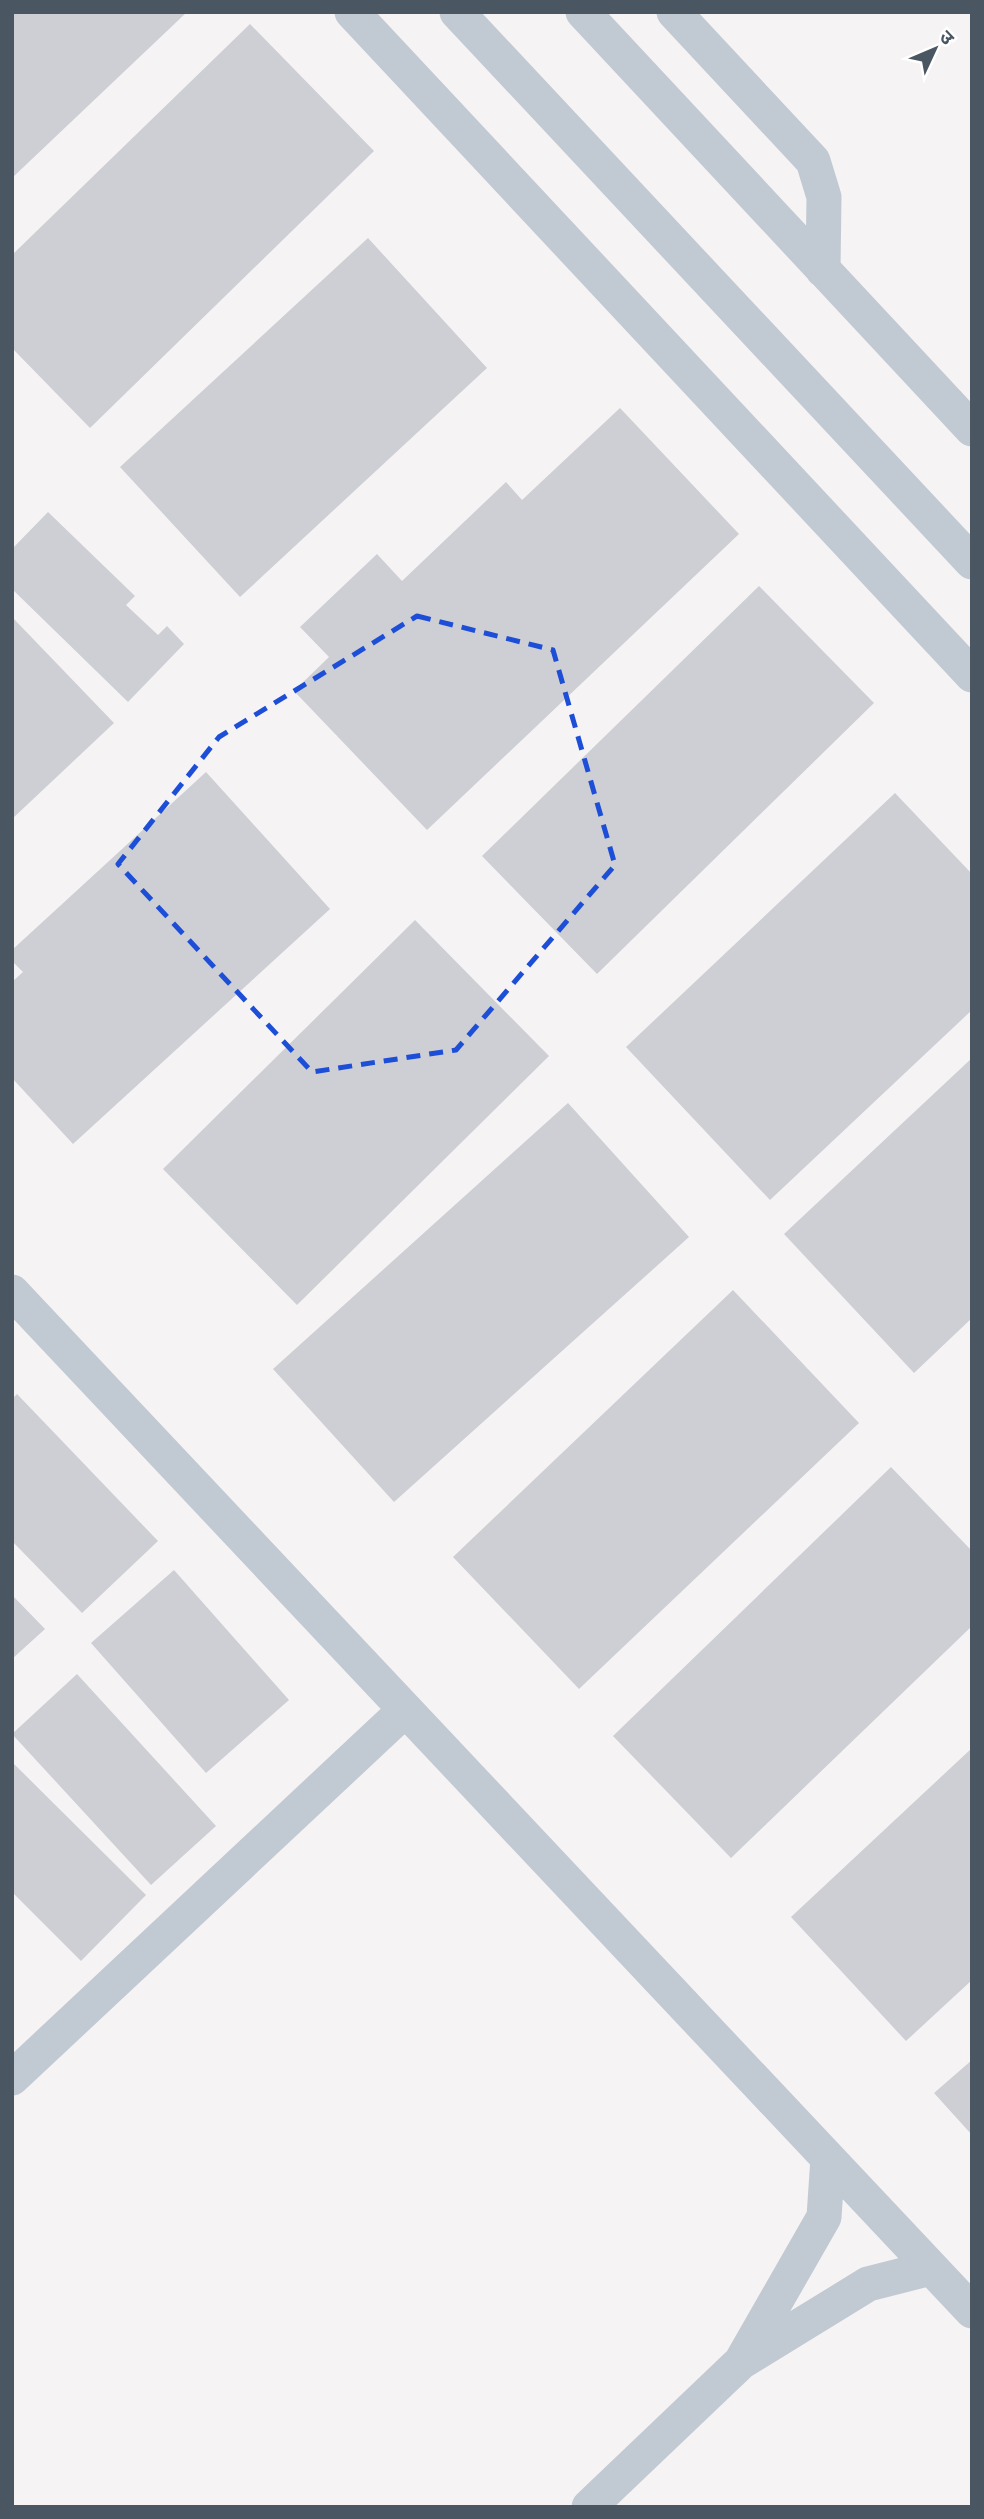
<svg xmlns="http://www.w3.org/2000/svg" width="984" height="2519" viewBox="0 0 984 2519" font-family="'Alegreya Sans','Noto Sans Devanagari',sans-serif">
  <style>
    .building { fill: #cdcfd5 }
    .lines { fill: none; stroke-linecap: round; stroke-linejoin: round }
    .minor { stroke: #c1cad2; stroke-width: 35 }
    .marked { fill: none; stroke: #1d4ed8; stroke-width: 5; stroke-dasharray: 14 9; stroke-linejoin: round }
  </style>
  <rect width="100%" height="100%" fill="#f5f3f3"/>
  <path class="building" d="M 12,12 L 187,12 L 12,178 Z
    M 250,24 L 374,151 L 90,428 L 12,348 L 12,255 Z
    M 368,238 L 487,368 L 240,597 L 120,467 Z
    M 620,408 L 739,534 L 427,830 L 294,691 L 329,657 L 300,627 L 377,554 L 402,581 L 506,482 L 522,500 Z
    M 48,512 L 135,596 L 126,605 L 158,635 L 167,626 L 184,644 L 128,702 L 12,589 L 12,549 Z
    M 759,586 L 874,703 L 597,974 L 482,856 Z
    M 12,617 L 114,723 L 12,819 Z
    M 206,772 L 330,909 L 73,1144 L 12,1078 L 12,982 L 23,972 L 12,961 L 12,950 Z
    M 895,793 L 972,874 L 972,1010 L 770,1200 L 626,1047 Z
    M 415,920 L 549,1056 L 297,1305 L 163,1169 Z
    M 972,1058 L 972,1318 L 914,1373 L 784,1234 Z
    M 568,1103 L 689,1237 L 394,1502 L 273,1369 Z
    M 733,1290 L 859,1423 L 579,1689 L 453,1557 Z
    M 17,1394 L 158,1541 L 82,1613 L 12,1541 L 12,1399 Z
    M 891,1467 L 972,1551 L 972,1626 L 731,1858 L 613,1736 Z
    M 174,1570 L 289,1700 L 206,1773 L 91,1643 Z
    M 12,1595 L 45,1629 L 12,1659 Z
    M 77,1674 L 216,1826 L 151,1885 L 12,1734 Z
    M 972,1748 L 972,1980 L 906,2041 L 791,1917 Z
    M 12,1762 L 146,1895 L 81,1961 L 12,1892 Z
    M 972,2060 L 972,2135 L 934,2093 Z"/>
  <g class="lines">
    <path class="minor" d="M 352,12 L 972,675
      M 457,12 L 972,562
      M 583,12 L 972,429
      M 674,12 L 813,161 L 824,197 L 823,270
      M 12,1292 L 972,2311
      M 12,2078 L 405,1710
      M 741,2362 L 824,2217 L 828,2158
      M 589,2507 L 741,2362 L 868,2284 L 931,2268"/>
  </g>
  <path class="marked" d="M 417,616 L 553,650 L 615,865 L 456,1050 L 312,1072 L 118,864 L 219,737 Z"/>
  <rect width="984" height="2519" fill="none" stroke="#4a5661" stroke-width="28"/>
  <g transform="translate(935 49) rotate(46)" stroke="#ffffff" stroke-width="5" paint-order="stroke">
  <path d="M0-5L12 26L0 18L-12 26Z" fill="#4a5661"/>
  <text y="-10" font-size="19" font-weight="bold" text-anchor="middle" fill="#4a5661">उ</text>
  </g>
</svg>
